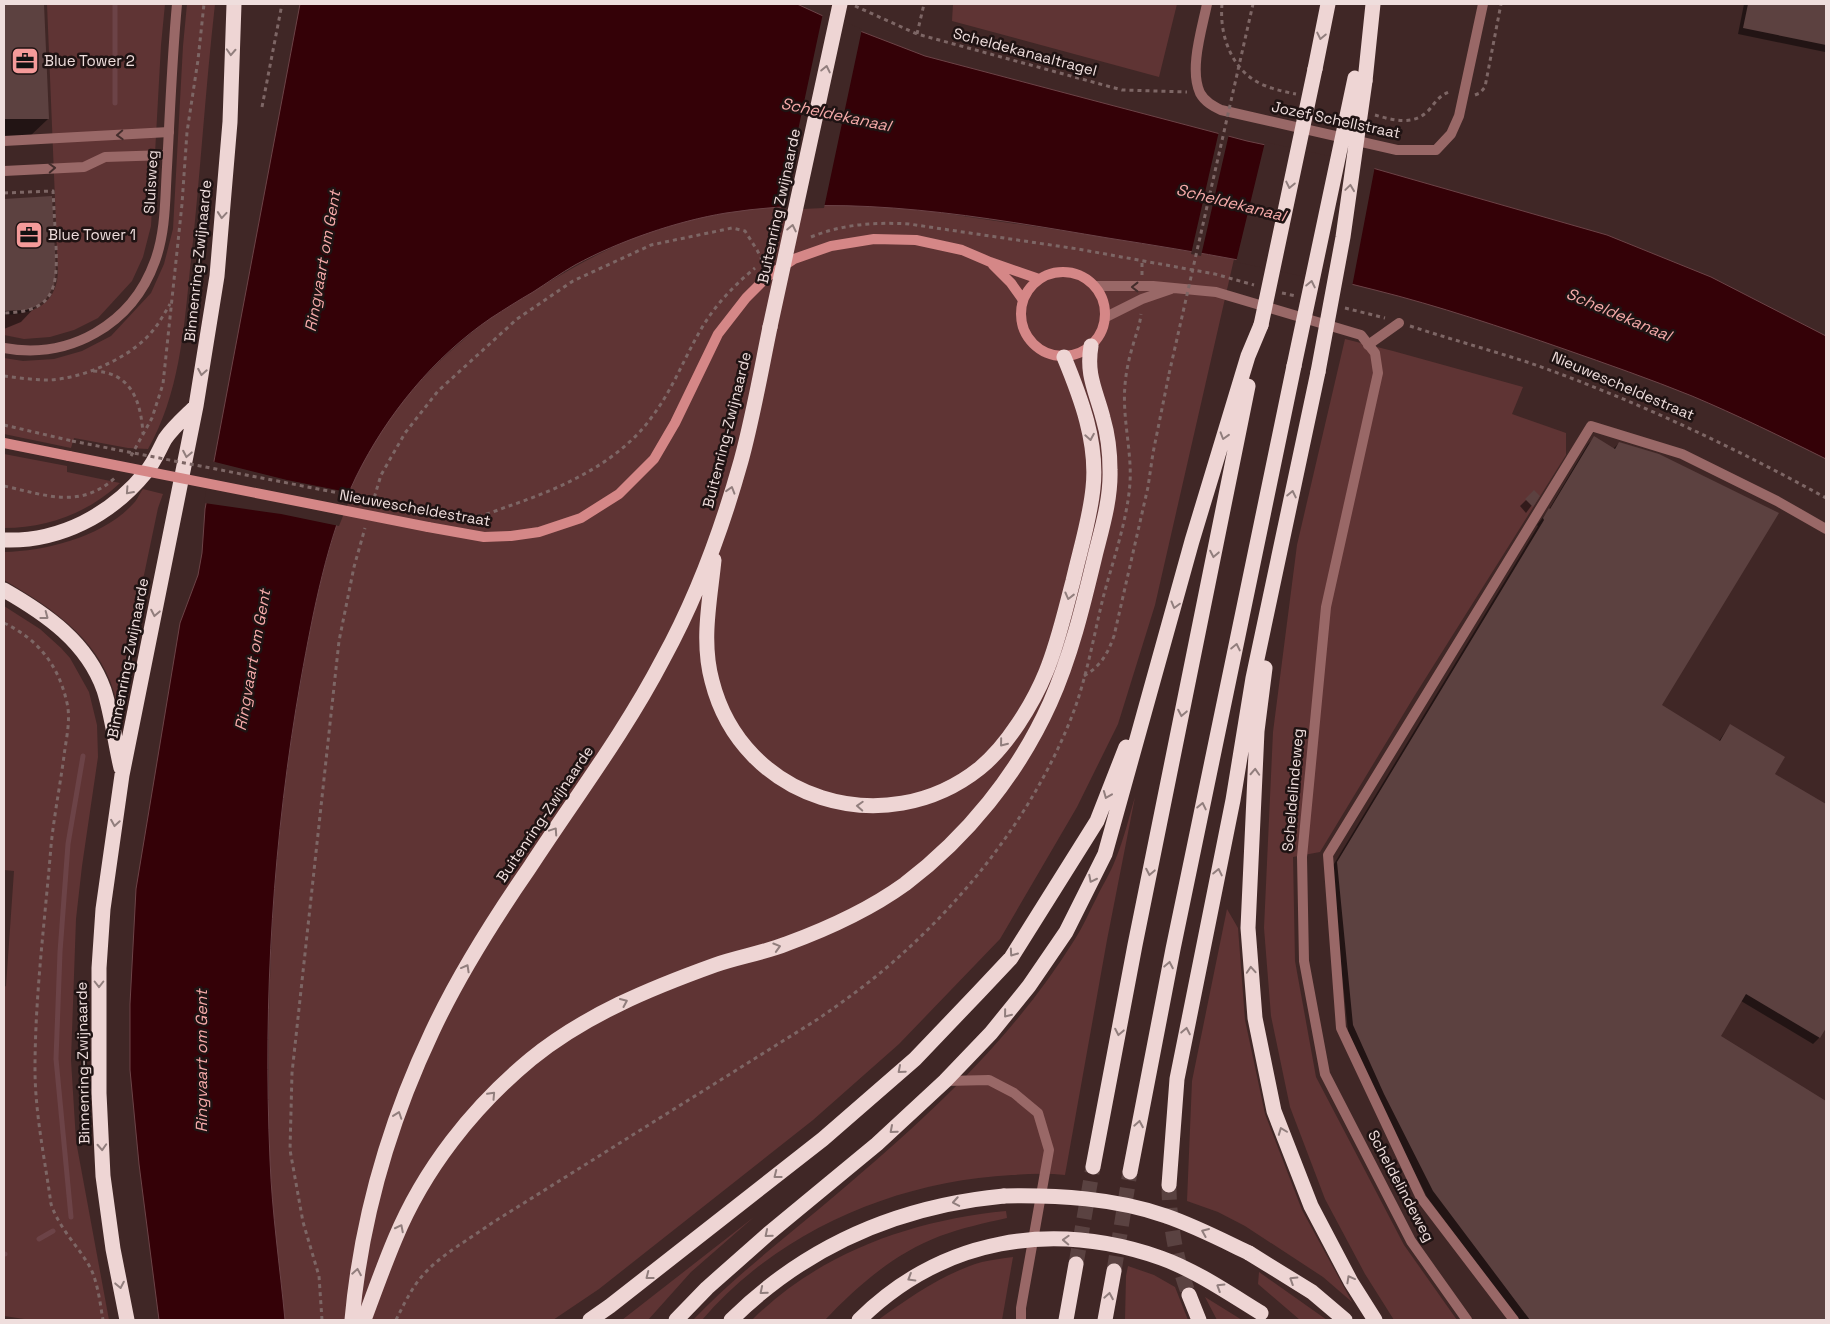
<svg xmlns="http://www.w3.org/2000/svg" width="1830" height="1324" viewBox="0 0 1830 1324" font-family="'Space Grotesk',sans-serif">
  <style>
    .green { fill: #5f3434 }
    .water { fill: #340107; stroke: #6c4347 }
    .pier { fill: #402726 }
    .shadow { fill: #0007 }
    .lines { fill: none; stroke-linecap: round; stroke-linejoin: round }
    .stream { stroke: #6c4347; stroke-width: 5 }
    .building { fill: #5c4140 }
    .highway-tunnel { stroke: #5a4241; stroke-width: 15; stroke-dasharray: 15 8; stroke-linecap: butt }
    .path { stroke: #7d6665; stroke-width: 3; stroke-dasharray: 4 4; stroke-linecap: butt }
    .lane { stroke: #996867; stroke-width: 10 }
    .street { stroke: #996867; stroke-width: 10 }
    .secondary { stroke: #d58787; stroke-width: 10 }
    .highway { stroke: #eed5d4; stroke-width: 15 }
    .path-bridge { stroke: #7d6665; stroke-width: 3; stroke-dasharray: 4 4; stroke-linecap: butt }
    .secondary-bridge { stroke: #d58787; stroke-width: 10 }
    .highway-bridge { stroke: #eed5d4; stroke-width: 15 }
    .oneway { stroke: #917e7d }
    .oneway2 { stroke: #442d2c }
    .labels { text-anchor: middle; stroke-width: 5; stroke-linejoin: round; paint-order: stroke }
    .street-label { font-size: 15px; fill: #efdedd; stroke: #1f1313 }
    .poi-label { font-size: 15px; fill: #efdedd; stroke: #1f1313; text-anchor: start }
    .water-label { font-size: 16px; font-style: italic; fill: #f5aaa9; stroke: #1f1313 }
  </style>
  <rect width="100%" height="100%" fill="#402726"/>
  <path class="green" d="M 47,4 L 165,4 L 161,45 L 151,226 L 143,257 L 132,281 L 98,318 L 74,330 L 50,337 L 24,339 L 4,335 L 4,315 C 34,314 56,305 58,272 Z
    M 187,4 L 215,4 C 205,92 200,181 190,269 C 184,330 179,395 148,449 L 128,448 L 74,438 L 71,448 L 4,434 L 4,358 L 23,361 L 54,359 L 82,351 L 111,336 L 151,293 L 164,264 L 173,229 L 183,46 Z
    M 953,4 L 1177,4 L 1159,77 L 952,21 Z
    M 832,205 L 878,206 L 929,211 L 1078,233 L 1234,259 L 1155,605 L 1118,724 L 1077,807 L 1000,939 L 899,1044 L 813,1120 L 599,1289 L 553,1320 L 285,1320 C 280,1268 272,1215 270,1163 C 269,1139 269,1115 269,1091 C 267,952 277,814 302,676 C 316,595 333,509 377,438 C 405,393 443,355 484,323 C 501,310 521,299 539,288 C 581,262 627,237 675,224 C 725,209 780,206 832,205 Z
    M 1345,339 L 1393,351 L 1523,387 L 1512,414 L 1566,433 L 1566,455 L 1415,695 L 1320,852 L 1293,857 L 1295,961 L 1316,1077 L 1404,1245 L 1457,1320 L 1394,1320 L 1365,1274 L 1325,1199 L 1290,1107 L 1271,1016 L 1264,928 L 1273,732 L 1297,545 Z
    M 4,454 L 67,466 L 67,472 L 120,483 C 88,513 47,528 4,528 Z
    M 143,489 L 163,494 L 158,508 L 117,704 C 105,643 54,609 4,580 L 4,552 C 46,551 102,537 132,505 C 137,501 139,494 143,489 Z
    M 4,606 L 40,629 L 61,648 L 70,658 L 89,692 L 97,725 L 98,757 L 82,866 L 76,919 L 71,1060 L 76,1141 L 109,1320 L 31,1320 L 4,1316 L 4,987 L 6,986 L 14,871 L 4,870 Z
    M 1135,797 L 1107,940 L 1065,1175 C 1047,1173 1029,1174 1012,1175 C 896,1181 778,1231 702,1320 L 693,1320 C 738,1273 789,1235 838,1193 C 928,1117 1012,1040 1075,939 C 1083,927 1089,912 1096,899 C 1102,886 1111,872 1116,858 C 1124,839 1129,817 1135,797 Z
    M 1227,909 L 1238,928 L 1245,1020 L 1265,1114 L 1302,1210 L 1352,1302 L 1323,1277 L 1245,1226 L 1218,1212 L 1187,1201 L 1192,1081 Z
    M 1006,1211 L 1007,1218 C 984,1223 962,1228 940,1236 C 895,1253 857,1286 825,1320 L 752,1320 C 819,1253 912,1220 1006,1211 Z
    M 754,1217 L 691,1272 L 648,1320 L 622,1320 Z
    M 1013,1257 L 1002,1320 L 878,1320 C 910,1297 944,1273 982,1262 C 992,1260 1003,1258 1013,1257 Z
    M 1128,1266 L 1154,1275 L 1175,1287 L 1188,1320 L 1125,1320 L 1126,1276 Z
    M 1259,1272 L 1327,1320 L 1300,1320 L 1258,1284 Z
    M 1205,1297 L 1242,1320 L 1217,1320 Z"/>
  <path class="water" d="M 300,4 L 797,4 L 834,21 L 925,56 L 1247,141 L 1369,167 L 1607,235 L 1711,277 L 1826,336 L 1826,459 C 1782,437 1737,415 1692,396 C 1650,379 1607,364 1564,349 C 1501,327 1439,306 1375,290 C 1287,267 1197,252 1108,238 C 982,217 854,193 726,213 C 677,221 619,241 575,265 C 561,273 547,283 533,292 C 519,300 505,309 491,318 C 434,357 387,414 356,477 C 327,537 313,613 301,679 C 273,838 263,999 270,1160 C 272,1213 280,1267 285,1320 L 159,1320 L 139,1164 L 130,1070 L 130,1004 L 136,889 L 180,623 L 198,575 L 202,553 L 205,509 Z"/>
  <path class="pier" d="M 823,13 L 862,29 L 824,208 L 781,210 Z
    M 1219,131 L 1229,134 L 1201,256 L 1191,254 Z
    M 1265,142 L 1375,166 L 1352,287 L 1236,262 Z
    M 211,461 L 287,480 L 352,493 L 339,526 L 281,514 L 204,503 Z"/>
  <path class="shadow" d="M 4,4 L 43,4 L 48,119 L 29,137 L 4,137 Z
    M 1744,4 L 1826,4 L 1826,50 L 1825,52 L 1738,34 Z
    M 51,198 L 40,302 L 21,322 L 4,329 L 4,200 Z
    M 1594,438 L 1613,449 L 1619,443 L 1661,706 L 1719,741 L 1730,725 L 1773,774 L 1826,806 L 1826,1025 L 1819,1038 L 1813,1044 L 1741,1001 L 1719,1037 L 1826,1102 L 1826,1320 L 1519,1320 L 1427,1197 L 1378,1100 L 1348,1031 L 1331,869 L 1538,526 L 1537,525 L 1548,511 L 1588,444 Z
    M 1534,492 L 1538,497 L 1526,513 L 1520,506 Z"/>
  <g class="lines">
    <path class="stream" d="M 115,4 L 115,103
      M 71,1217 L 56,1059 L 60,952 L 68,844 L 83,756
      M 39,1239 L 53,1231
      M 4,1254 L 5,1254"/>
  </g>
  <path class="building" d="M 4,4 L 44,4 L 49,119 L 4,119 Z
    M 1748,4 L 1826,4 L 1826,45 L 1743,28 Z
    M 52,196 L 56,271 L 54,286 L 46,299 L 35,307 L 26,310 L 4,311 L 4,199 Z
    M 1594,436 L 1615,449 L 1619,442 L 1659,454 L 1779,513 L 1662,705 L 1720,741 L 1730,724 L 1785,757 L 1775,774 L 1826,804 L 1826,1028 L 1820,1038 L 1746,994 L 1721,1036 L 1826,1101 L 1826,1320 L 1530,1320 L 1433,1191 L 1384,1094 L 1353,1025 L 1337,862 L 1544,520 L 1543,518 L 1549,508 L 1550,509 Z
    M 1534,490 L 1540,496 L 1533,507 L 1525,499 Z"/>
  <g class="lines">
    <path class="highway-tunnel" d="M 1169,1185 C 1169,1222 1176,1260 1189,1295
      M 1076,1264 L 1093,1167
      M 1114,1271 L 1130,1172"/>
    <path class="path" d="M 1222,4 C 1219,37 1233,74 1266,86 C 1276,90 1286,92 1296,94
      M 855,6 L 917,34 L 1122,90 L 1187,92
      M 917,34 L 924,4
      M 1475,95 L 1480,93 L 1485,87 L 1501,4
      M 262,107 L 282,4
      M 1375,115 C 1392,120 1413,126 1428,111 C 1436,102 1440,94 1452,91
      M 4,193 L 53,191 C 54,210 55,228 56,246 C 58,290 53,312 4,313
      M 811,237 C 843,224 875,222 909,224 L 1078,249 L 1215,274 L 1254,285
      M 1142,275 L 1142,260
      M 1282,293 L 1296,296
      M 1345,308 L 1385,318
      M 1410,326 C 1450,339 1490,350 1530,363 C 1630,398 1734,447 1826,498
      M 93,371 C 131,372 141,401 143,434
      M 4,376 C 19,378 35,380 50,380 C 82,378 122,361 145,339 C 156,329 163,316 170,304
      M 4,425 L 72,441
      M 131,456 L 152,418 L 163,384 L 182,204 L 187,132 L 198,60 L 204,4
      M 4,486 C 46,495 80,510 116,477
      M 372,505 L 381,475 L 405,433 L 438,391 L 517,319 L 573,281 L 651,245 L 732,228 L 745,231 L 757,250 L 765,265
      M 431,511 C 444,514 459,519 472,517 C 485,516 497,510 509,506 C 562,488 621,462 654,414 C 676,384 688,348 708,318 C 721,299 738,282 755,268
      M 4,623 C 38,639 59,666 67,703 C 71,720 66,739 64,756 C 60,786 54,816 51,846 C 45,920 35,995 35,1069 C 35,1114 45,1160 51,1204 C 59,1228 78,1246 90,1267 C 98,1283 100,1303 103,1320
      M 1084,676 C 1101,666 1108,653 1114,636 L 1148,487 L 1153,453 L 1169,374
      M 322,1320 L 319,1276 L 303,1222 L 290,1150 L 292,1073 L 339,641 L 354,567 L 365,528
      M 396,1320 C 404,1304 412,1287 424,1274 C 443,1253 470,1239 492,1223 L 818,1019 C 847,999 876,978 902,954 C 973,890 1034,810 1070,721 C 1086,682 1093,639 1103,598 C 1113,560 1127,522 1130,483 C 1132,451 1122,418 1125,385 C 1126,372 1129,358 1133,345 C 1136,334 1140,325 1141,314"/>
    <path class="lane" d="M 4,141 L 169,132
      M 4,171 L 84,167 L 105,157 L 167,155
      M 1368,345 L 1399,323
      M 945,1081 L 989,1080 L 1014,1093 L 1038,1113 L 1049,1150 L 1021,1308 L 1021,1320
      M 1514,1320 L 1421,1198 L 1341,1028 L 1328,855 L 1591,426 L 1682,454 L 1777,501 L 1826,529"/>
    <path class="street" d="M 1207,4 C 1202,29 1189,69 1200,93 C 1205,102 1213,106 1221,110 L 1397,150 L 1436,150 L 1451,134 L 1459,116 L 1483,4
      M 1096,286 L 1153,286 L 1216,292 L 1361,335 L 1375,353 L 1378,373 L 1326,607 L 1302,857 L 1304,961 L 1325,1074 L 1411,1241 L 1467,1320
      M 1106,317 L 1142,299 L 1171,289
      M 4,348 C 69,360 132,325 155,261 C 166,231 165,198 167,167 C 170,113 172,58 177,4"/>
    <path class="secondary" d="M 993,265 L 1011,283 L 1023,300
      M1021 314a42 42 0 1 1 84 0a42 42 0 1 1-84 0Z
      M 4,443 L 69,456
      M 428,527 L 484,537 L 511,536 L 539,532 L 581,518 L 619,494 L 654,459 L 675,423 L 718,334 L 746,298 L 768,276 L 794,259 L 831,246 L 874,239 L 916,240 L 962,250 L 990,262 L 1039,279"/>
    <path class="highway" d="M 1315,69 L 1328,4
      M 1365,81 L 1373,4
      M 4,540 C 60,542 111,515 146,472 C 154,463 159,450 165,439 C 173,427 186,416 196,406
      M 714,560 C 710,600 701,641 712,681 C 742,800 885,844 980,768 C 1007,746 1033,704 1046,672 C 1058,643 1065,611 1073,581 C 1080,550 1090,519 1093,488 C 1098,443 1081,398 1064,357
      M 4,590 C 46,614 87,642 104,690 C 112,715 115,743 121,768
      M 1265,668 L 1257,731 L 1248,928 L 1255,1018 L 1274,1111 L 1311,1206 L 1351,1282 L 1375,1320
      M 1093,1167 L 1135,945 L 1248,386
      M 1130,1172 L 1173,949 L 1294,366
      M 1169,1185 L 1177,1079 L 1233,800 L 1253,678 L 1318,372
      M 1249,1253 L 1312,1292 L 1345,1320
      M 1189,1295 L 1199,1320
      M 127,1320 L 113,1249 L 103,1176 L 99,1093 L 99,968 L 103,909 L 122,775 L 196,406 L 217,276 L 230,122 L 234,4
      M 352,1320 C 361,1220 389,1123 432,1032 C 459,974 494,919 530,867 C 575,798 625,732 663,659 C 697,597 722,529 741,461 C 753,417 761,371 770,327
      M 364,1320 C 374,1293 384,1265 395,1239 C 424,1169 473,1107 531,1059 C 585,1015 651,988 715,965 C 738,957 763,953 786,944 C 827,929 869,910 905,884 C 967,837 1018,774 1050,703 C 1071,656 1083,606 1095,556 C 1102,528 1111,499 1110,470 C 1110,453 1108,435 1103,418 C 1096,391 1086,375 1091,346
      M 590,1320 L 610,1306 L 823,1139 L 915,1059 L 979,992 L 1011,958 L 1097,821 L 1126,747
      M 676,1320 L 707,1288 L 768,1234 L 877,1144 L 945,1081 L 991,1033 L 1029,986 L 1066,932 L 1105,854 L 1192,541 L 1248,356 L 1261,325
      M 731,1320 C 807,1245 898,1206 1004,1196
      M 1066,1320 L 1076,1264
      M 1105,1320 L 1114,1271"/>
    <path class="path-bridge" d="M 1169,374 L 1253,4
      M 72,441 L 431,511"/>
    <path class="secondary-bridge" d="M 69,456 L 428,527"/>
    <path class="highway-bridge" d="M 1261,325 L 1315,69
      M 770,327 L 840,4
      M 1294,366 L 1355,78
      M 1318,372 L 1343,237 L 1365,81
      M 1004,1196 C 1058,1195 1115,1198 1166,1216 C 1195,1226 1222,1240 1249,1253
      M 859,1320 C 942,1238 1052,1220 1161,1258 C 1195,1270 1230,1294 1261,1313"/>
  </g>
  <defs><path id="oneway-chevron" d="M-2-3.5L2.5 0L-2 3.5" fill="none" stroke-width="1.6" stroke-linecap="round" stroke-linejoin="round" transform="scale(1.25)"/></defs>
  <g class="oneway">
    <use href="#oneway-chevron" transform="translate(1321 36) rotate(102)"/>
    <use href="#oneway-chevron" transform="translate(231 52) rotate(93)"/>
    <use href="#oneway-chevron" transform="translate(826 69) rotate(-78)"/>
    <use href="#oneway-chevron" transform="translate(1290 185) rotate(102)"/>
    <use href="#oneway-chevron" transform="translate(1350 188) rotate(-82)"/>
    <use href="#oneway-chevron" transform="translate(222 215) rotate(95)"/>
    <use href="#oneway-chevron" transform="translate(792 228) rotate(-78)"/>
    <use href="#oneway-chevron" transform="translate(1311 284) rotate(-78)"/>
    <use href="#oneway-chevron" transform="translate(202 372) rotate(100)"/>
    <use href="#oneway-chevron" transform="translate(1224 436) rotate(107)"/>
    <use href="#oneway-chevron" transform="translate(1090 437) rotate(80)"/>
    <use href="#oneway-chevron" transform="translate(187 454) rotate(101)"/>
    <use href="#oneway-chevron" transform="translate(731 490) rotate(-73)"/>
    <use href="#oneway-chevron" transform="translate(129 491) rotate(132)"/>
    <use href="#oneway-chevron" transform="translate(1292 494) rotate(-78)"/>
    <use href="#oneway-chevron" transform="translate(1214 554) rotate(101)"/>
    <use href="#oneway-chevron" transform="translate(1069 596) rotate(104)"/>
    <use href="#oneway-chevron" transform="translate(1175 605) rotate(105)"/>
    <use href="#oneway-chevron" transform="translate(155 613) rotate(101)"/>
    <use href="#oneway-chevron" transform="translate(45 616) rotate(37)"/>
    <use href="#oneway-chevron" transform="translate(1236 647) rotate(-78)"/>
    <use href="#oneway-chevron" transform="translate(1182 713) rotate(101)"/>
    <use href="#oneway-chevron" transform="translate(1003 743) rotate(129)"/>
    <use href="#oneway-chevron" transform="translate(1255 772) rotate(-87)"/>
    <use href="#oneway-chevron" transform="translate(1107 795) rotate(112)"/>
    <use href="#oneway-chevron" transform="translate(860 806) rotate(-177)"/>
    <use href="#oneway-chevron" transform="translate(1202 806) rotate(-78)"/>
    <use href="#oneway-chevron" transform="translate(115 823) rotate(99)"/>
    <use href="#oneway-chevron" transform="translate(554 831) rotate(-56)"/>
    <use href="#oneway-chevron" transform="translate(1150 872) rotate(101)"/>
    <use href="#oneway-chevron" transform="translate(1218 872) rotate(-78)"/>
    <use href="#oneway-chevron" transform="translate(1092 879) rotate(117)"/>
    <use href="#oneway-chevron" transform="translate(777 947) rotate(-17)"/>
    <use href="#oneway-chevron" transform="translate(1013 953) rotate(125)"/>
    <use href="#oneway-chevron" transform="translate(1169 965) rotate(-79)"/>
    <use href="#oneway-chevron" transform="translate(466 968) rotate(-61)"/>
    <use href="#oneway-chevron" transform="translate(1251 970) rotate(-94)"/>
    <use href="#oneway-chevron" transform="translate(99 984) rotate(90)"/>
    <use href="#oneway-chevron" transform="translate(624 1002) rotate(-24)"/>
    <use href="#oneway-chevron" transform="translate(1007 1014) rotate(129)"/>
    <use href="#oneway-chevron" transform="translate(1186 1031) rotate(-79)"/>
    <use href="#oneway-chevron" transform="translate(1119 1032) rotate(101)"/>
    <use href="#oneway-chevron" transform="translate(901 1070) rotate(139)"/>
    <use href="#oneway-chevron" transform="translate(492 1095) rotate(-47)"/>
    <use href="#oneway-chevron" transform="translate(398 1115) rotate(-71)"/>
    <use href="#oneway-chevron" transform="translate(1139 1124) rotate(-80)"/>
    <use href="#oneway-chevron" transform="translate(893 1130) rotate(139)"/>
    <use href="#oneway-chevron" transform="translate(1282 1131) rotate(-111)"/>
    <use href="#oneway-chevron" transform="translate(102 1147) rotate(87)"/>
    <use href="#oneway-chevron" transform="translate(777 1175) rotate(142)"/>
    <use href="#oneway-chevron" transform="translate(956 1202) rotate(170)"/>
    <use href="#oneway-chevron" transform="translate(400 1228) rotate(-63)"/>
    <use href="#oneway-chevron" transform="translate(1205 1232) rotate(-157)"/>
    <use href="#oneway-chevron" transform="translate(768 1234) rotate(140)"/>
    <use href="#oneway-chevron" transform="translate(1066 1240) rotate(-178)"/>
    <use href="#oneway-chevron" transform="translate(357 1272) rotate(-80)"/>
    <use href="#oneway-chevron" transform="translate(649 1276) rotate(142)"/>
    <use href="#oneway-chevron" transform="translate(911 1278) rotate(149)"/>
    <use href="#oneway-chevron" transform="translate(1350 1279) rotate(-119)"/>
    <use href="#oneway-chevron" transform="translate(1293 1280) rotate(-148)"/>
    <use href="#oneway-chevron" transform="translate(120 1285) rotate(79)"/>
    <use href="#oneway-chevron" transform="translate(1220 1287) rotate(-148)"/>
    <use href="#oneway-chevron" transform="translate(763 1291) rotate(140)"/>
    <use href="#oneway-chevron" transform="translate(1109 1296) rotate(-80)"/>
  </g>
  <g class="oneway2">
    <use href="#oneway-chevron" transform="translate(120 135) rotate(177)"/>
    <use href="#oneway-chevron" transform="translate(52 168) rotate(-3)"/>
    <use href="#oneway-chevron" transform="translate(1135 287) rotate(180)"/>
  </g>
  <defs>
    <g id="office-square" transform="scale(1.4375)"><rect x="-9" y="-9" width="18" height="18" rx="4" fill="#f59b9a" stroke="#1f1313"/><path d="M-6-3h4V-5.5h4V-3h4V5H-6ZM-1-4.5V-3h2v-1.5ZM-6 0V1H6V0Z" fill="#111"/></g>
  </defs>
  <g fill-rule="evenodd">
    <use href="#office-square" x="25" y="61"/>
    <use href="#office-square" x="29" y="235"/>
  </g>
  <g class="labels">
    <g class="street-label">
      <text transform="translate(1025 52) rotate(15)" y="5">Scheldekanaaltragel</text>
      <text transform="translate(1336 120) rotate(12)" y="5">Jozef Schellstraat</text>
      <text transform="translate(151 182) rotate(-87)" y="5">Sluisweg</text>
      <text transform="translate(779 206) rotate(-78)" y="5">Buitenring Zwijnaarde</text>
      <text transform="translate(198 261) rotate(-84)" y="5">Binnenring-Zwijnaarde</text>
      <text transform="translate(1623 386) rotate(23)" y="5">Nieuwescheldestraat</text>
      <text transform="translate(727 430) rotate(-76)" y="5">Buitenring-Zwijnaarde</text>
      <text transform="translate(415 508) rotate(10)" y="5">Nieuwescheldestraat</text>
      <text transform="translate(128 658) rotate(-79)" y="5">Binnenring-Zwijnaarde</text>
      <text transform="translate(1293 790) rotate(-85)" y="5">Scheldelindeweg</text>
      <text transform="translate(545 814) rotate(-56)" y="5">Buitenring-Zwijnaarde</text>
      <text transform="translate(83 1063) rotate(-91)" y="5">Binnenring-Zwijnaarde</text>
      <text transform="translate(1401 1186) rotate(62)" y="5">Scheldelindeweg</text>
    </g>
    <g class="poi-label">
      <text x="44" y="66">Blue Tower 2</text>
      <text x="48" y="240">Blue Tower 1</text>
    </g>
    <g class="water-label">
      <text transform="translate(836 114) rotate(12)" y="6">Scheldekanaal</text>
      <text transform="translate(1231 202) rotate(14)" y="6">Scheldekanaal</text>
      <text transform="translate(322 261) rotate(-80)" y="6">Ringvaart om Gent</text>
      <text transform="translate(1619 314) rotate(23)" y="6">Scheldekanaal</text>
      <text transform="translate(252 660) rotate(-80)" y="6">Ringvaart om Gent</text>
      <text transform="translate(201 1061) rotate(-90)" y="6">Ringvaart om Gent</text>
    </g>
  </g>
  <rect width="1830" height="1324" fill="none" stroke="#efdedd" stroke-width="10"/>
</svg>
